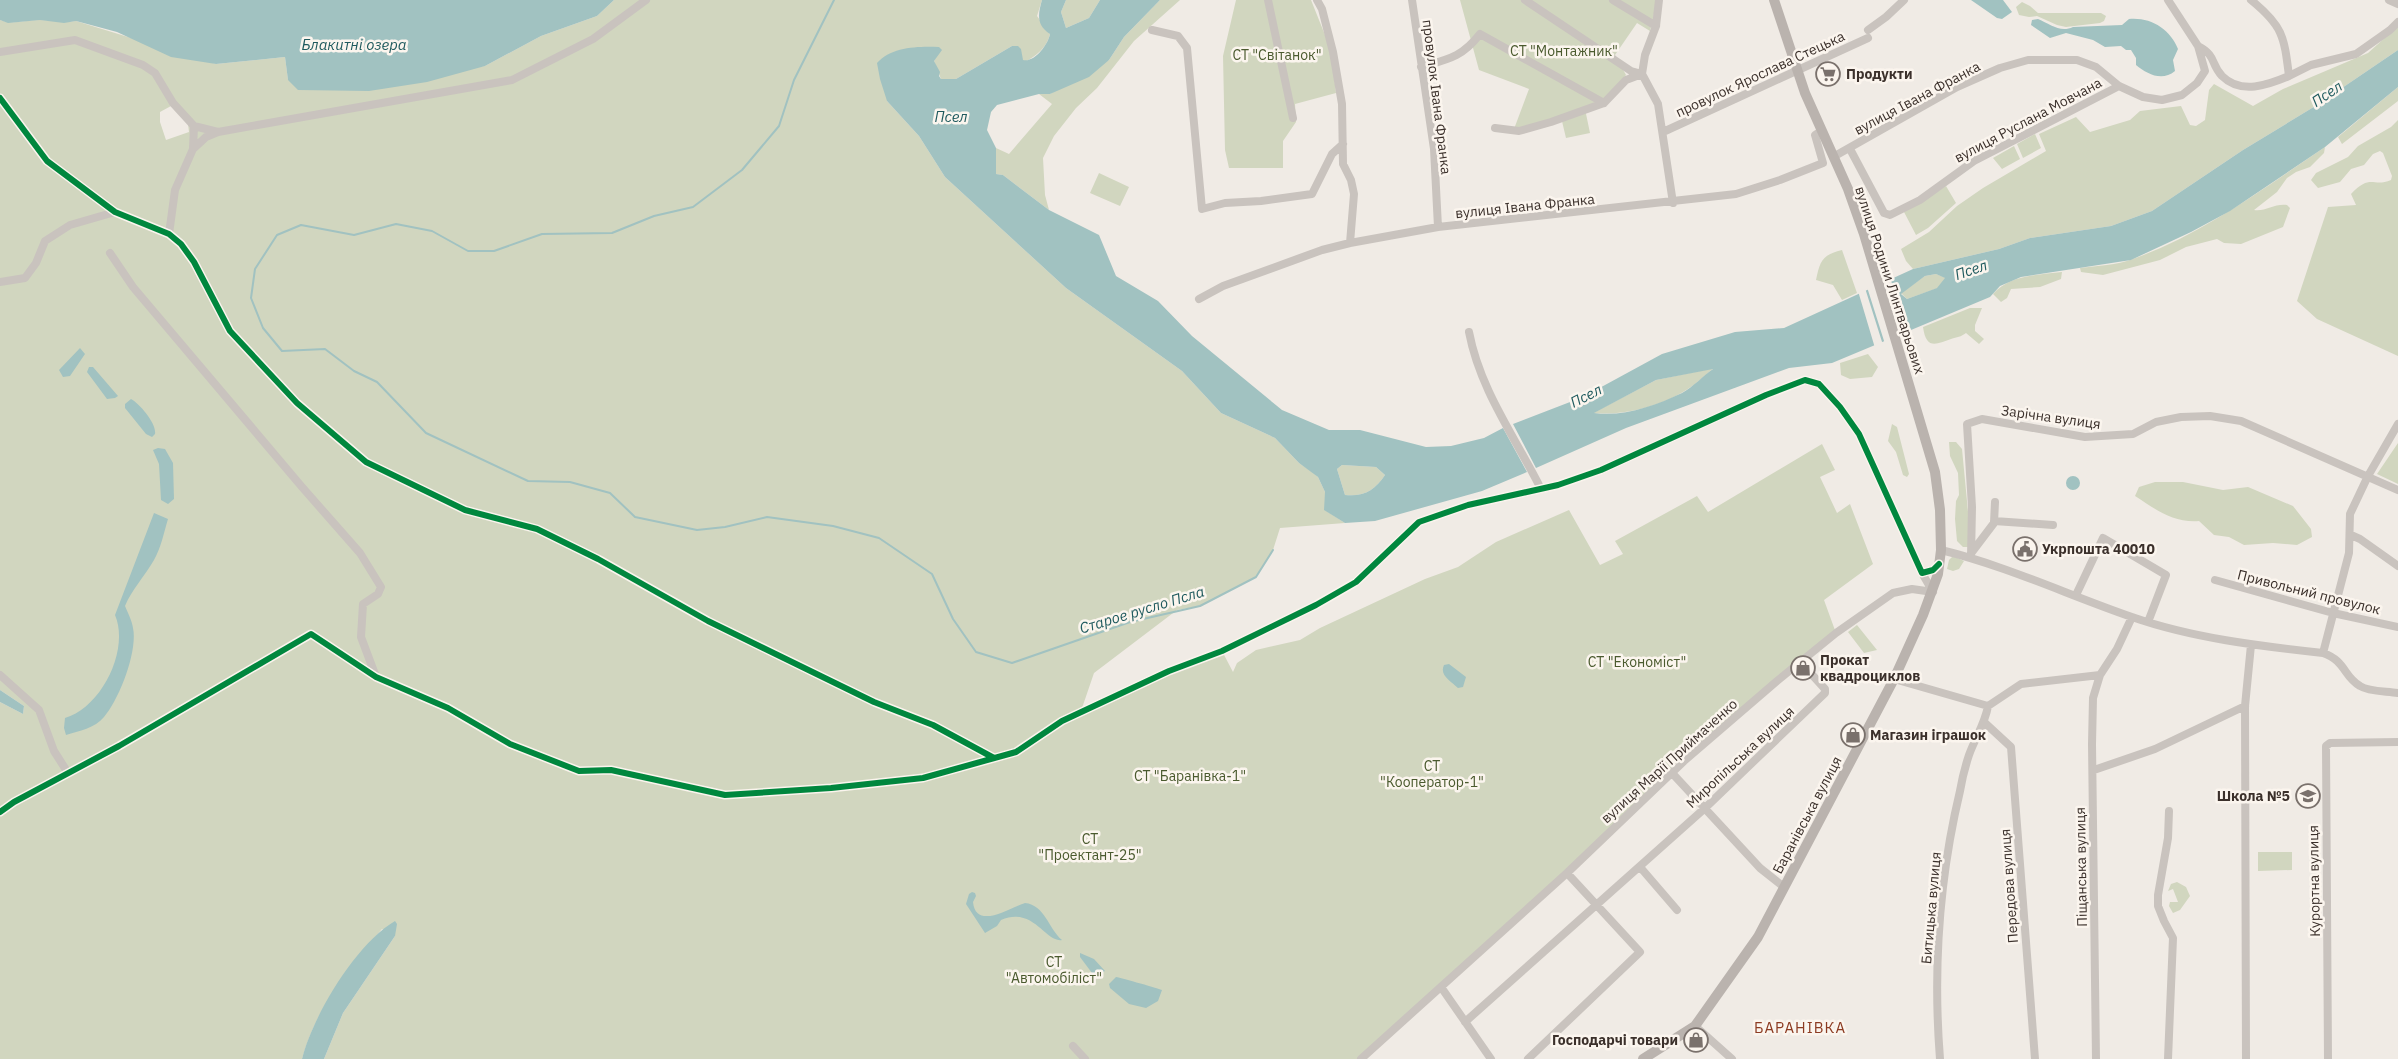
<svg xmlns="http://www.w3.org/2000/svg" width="2398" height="1059" viewBox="0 0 2398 1059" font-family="'IBM Plex Sans',sans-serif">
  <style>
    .green { fill: #d1d6bf; fill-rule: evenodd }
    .water { fill: #a1c2c1; fill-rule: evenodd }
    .pier { fill: #f0ebe5 }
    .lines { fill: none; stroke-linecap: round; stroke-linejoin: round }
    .stream { stroke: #a1c2c1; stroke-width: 2 }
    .minor { stroke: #c9c3be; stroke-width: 8 }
    .secondary { stroke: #bab3ae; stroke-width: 10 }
    .cycleway-casing { stroke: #fbf5ee; stroke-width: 9 }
    .cycleway { stroke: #00873e; stroke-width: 6 }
    .labels { text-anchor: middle; stroke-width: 5; stroke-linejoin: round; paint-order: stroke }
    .park-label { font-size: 14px; fill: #4a5a2e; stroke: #fbf5ee }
    .street-label { font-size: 14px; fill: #3b302b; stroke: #fbf5ee }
    .poi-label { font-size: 14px; font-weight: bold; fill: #3b302b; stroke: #fbf5ee; text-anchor: start }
    .water-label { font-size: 15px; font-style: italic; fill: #1f5a5e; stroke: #fbf5ee }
    .neighbourhood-label { font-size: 15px; letter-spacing: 1px; fill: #8c3b22; stroke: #fbf5ee }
  </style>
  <rect width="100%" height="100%" fill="#f0ebe5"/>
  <path class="green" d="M 614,0 L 1042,0 L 1037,16 L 1050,34 C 1047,47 1036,57 1024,62 L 1012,46 L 956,79 L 941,79 L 934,61 L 937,54 L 928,47 L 916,48 L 887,101 L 919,136 L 945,177 L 1066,288 L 1182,371 L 1221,413 L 1275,438 L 1299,463 L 1311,471 L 1318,477 L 1325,492 L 1325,510 L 1345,523 L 1280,528 L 1273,550 L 1256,577 L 1200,606 L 1177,610 L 1094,673 L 1081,711 L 1222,651 L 1233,672 L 1237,663 L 1256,650 L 1300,640 L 1320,628 L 1425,579 L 1458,567 L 1496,542 L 1569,510 L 1600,565 L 1623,554 L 1615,541 L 1697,496 L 1708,512 L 1822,444 L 1835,470 L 1820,477 L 1837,513 L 1850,504 L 1873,564 L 1824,600 L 1836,633 L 1777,681 L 1361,1059 L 324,1059 L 343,1013 L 395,936 L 382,929 C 348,969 316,1008 302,1059 L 0,1059 L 0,702 L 23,714 L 24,706 L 0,690 L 0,20 C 13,25 26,20 40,20 C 53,20 63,23 76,21 L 216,64 L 285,57 L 288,80 L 485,66 L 541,36 L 597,16 ZM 171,106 L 188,124 L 189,132 L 166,140 L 160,122 L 160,112 Z
    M 1066,0 L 1100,0 L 1089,18 L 1066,28 L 1061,12 Z
    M 1160,0 L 1180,0 L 1134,41 L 1097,88 L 1076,108 L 1054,136 L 1043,158 L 1045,195 L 1049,210 L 1003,175 L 996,174 L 996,148 L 1009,154 L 1052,104 L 1039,94 L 1050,94 L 1109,60 L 1124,37 Z
    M 1236,0 L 1311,0 L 1331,50 L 1336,93 L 1295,104 L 1296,122 L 1283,141 L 1283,168 L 1229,168 L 1225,150 L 1223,56 Z
    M 1460,0 L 1656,0 L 1657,1 L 1650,31 L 1637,23 L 1615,55 L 1626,75 L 1604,101 L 1585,109 L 1590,133 L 1566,138 L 1561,117 L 1514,129 L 1529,89 L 1479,70 Z
    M 2022,2 L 2030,6 L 2038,13 L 2101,13 L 2106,16 L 2104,21 L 2100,23 L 2066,27 L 2057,25 L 2037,16 L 2029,17 L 2019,15 L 2016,7 Z
    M 2398,26 L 2398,50 L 2317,105 L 2243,150 L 2152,211 L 2111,226 L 2030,238 L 1999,249 L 1913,269 L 1906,261 L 1901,249 L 1929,232 L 1957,206 L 1983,188 L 2046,151 L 2039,134 L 2076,117 L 2090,132 L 2130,120 L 2140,111 L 2181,106 L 2190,125 L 2196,126 L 2205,120 L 2209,90 L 2214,84 L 2253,106 L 2283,89 L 2368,53 Z
    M 2398,87 L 2398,101 L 2342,144 L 2338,137 Z
    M 2398,120 L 2398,356 L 2317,319 L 2297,301 L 2328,207 L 2356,205 L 2351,194 C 2371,173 2373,188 2391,180 L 2392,176 L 2383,153 L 2380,151 L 2373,154 L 2364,165 L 2351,169 L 2340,182 L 2318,188 L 2311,180 L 2316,173 L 2348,157 L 2358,146 L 2391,127 Z
    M 2035,134 L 2041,148 L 2023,158 L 2017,144 Z
    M 2014,146 L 2020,159 L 2002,169 L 1993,158 Z
    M 2325,147 L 2324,153 L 2310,167 L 2296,172 L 2287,178 L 2277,192 L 2254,210 C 2265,212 2275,203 2287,205 L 2290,208 L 2283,227 L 2241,244 L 2224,243 L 2217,239 L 2186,247 L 2160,260 L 2103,275 L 2081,272 L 2080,268 C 2097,266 2117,265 2133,259 C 2203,234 2264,188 2325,147 Z
    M 1099,173 L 1129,187 L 1120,206 L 1090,193 Z
    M 1946,186 L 1956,203 L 1928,228 L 1916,235 L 1904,212 Z
    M 1842,250 L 1857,293 L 1842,300 L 1833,285 L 1816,280 C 1820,261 1822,255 1842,250 Z
    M 2062,272 L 2061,279 L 2040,287 L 2011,289 L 2007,298 L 2001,302 L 1993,294 C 2009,275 2038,275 2062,272 Z
    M 1936,274 L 1946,278 L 1938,288 L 1907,299 L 1901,293 L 1925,276 Z
    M 1970,308 L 1982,308 L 1975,325 L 1975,331 L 1984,339 L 1979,344 L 1966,333 C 1961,337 1957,337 1951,339 C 1935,345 1926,349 1923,327 Z
    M 1868,354 L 1878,367 L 1872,377 L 1850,379 L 1841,375 L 1840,363 Z
    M 1714,368 C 1704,376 1694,386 1683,392 C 1658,407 1622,416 1593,413 L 1656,380 Z
    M 1892,424 L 1897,427 L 1909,474 L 1907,477 L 1903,475 L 1896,452 L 1888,441 Z
    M 1949,442 L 1956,442 L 1962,449 L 1969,522 L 1968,547 L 1963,547 L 1957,541 L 1955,519 L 1956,501 L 1959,495 L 1958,473 L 1950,456 Z
    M 2398,443 L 2398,484 L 2377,474 Z
    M 1342,465 L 1376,467 L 1385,475 C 1375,490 1364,497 1345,495 L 1337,469 Z
    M 2155,482 L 2183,482 L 2223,490 L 2248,487 L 2293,506 L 2311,529 L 2312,537 L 2297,545 L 2273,543 L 2244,545 L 2229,537 L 2214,535 L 2199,521 C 2173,523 2155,509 2135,496 L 2139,487 Z
    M 1953,556 L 1964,561 L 1959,569 L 1953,571 L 1947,569 L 1949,560 Z
    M 1857,625 L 1877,650 L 1864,653 L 1848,632 Z
    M 2258,852 L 2292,852 L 2292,870 L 2258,871 Z
    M 2177,882 L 2186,887 L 2190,896 L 2180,910 L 2173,913 L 2169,906 L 2170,902 L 2178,902 L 2173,889 L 2168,891 L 2171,884 Z"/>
  <path class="water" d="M 0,0 L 614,0 L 597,16 L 541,36 L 485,66 L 427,82 L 369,91 L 298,90 L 288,80 L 285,57 L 216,64 L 171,57 L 117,32 L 76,21 L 64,23 L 40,20 L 8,23 L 0,20 Z
    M 1042,0 L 1066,0 L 1061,12 L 1066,28 L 1089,18 L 1100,0 L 1160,0 L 1124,37 L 1109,60 L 1089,77 L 1050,94 L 1039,94 L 997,105 L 991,112 L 987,130 L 996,148 L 996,174 L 1003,175 L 1049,210 L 1099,235 L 1116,276 L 1158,301 L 1192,336 L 1282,410 L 1329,430 L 1360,430 L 1426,447 L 1451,446 L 1484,438 L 1503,428 L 1527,472 L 1482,491 L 1375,521 L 1345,523 L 1324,510 L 1325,492 L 1318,477 L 1299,463 L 1275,438 L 1221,413 L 1182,371 L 1066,288 L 945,177 L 919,136 L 887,101 L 880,79 L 877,63 C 891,47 918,46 939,47 L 942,50 L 934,61 L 940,72 L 939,76 L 941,79 L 956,79 L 1012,46 L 1018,46 L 1021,49 L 1023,60 C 1034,63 1048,45 1050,34 C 1036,25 1038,14 1042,0 ZM 1342,465 L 1376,467 L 1385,475 C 1375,490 1364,497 1345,495 L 1337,469 Z
    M 1971,0 L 2003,0 L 2012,12 L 2002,19 L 1997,18 Z
    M 2038,19 C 2050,24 2060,33 2073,27 L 2122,25 L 2129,19 C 2151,17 2170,29 2178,49 L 2173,60 L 2175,71 C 2162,82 2147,74 2136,65 L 2136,58 L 2131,50 L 2126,50 L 2121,46 L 2105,47 L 2093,40 L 2066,33 L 2050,38 L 2031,25 L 2032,20 Z
    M 2398,50 L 2398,87 L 2325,147 L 2230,211 L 2191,232 L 2131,260 L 2021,277 L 2000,286 L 1990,297 L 1832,363 L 1789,368 L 1626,428 L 1536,468 L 1513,424 L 1583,397 L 1662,354 L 1735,332 L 1784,328 L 1913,269 L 1999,249 L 2030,238 L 2111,226 L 2152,211 L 2243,150 L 2317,105 ZM 1936,274 L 1945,278 L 1937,288 L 1907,299 L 1901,294 L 1925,276 ZM 1713,369 C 1703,376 1693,387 1682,393 C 1655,406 1623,417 1594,413 L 1656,380 Z
    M 80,348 L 85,354 L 70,376 L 63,377 L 59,370 Z
    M 89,367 L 93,367 L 118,396 L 115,398 L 107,399 L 87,372 Z
    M 131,399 C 140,404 157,424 155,434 L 152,437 L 146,434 L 125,408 L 125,404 Z
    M 158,448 L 165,449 L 173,463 L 174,499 L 168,504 L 161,500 L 159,464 L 153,450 Z
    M2066 483a7 7 0 1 1 14 0a7 7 0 1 1-14 0Z
    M 154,513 L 168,519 C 164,532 161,548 154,560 C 145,576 132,589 125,606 C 128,613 132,621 133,628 C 138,651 119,700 104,717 C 95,728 79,731 66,735 L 64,728 L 65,718 C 101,708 130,650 115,615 Z
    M 1449,664 L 1466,677 L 1463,687 L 1458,688 C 1451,681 1439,675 1444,665 Z
    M 0,690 L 24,706 L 23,714 L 0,702 Z
    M 972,892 L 975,893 L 976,896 L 973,902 C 976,931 1011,907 1025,903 C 1045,905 1048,928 1062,940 C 1045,943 1034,906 1001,920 L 997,926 L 985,933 L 966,904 L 969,894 Z
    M 395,921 L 397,924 L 395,936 L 343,1013 L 324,1059 L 302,1059 C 313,1015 356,944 395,921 Z
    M 1080,953 L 1094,959 L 1105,971 L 1099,974 L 1092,973 L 1080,957 Z
    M 1116,977 C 1122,978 1160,989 1162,990 L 1158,1001 L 1146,1008 L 1129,1004 L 1110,988 L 1109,984 Z"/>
  <path class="pier" d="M 1890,277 L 1907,335 L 1885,344 L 1867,287 Z
    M 1865,288 L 1883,345 L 1875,348 L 1858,291 Z"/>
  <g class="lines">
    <path class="stream" d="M 834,0 L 794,80 L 779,126 L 742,170 L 693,207 L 654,216 L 612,233 L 542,234 L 494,251 L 468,251 L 432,231 L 396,224 L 354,235 L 301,225 L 277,235 L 255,269 L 251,298 L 263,328 L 282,351 L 325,349 L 354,371 L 377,382 L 426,433 L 528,481 L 570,482 L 610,493 L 635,517 L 697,530 L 725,527 L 767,517 L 833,526 L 879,538 L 932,574 L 953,619 L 976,652 L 1012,663 L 1130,622 L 1200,606 L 1256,577 L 1273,550"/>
    <path class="minor" d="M 1268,0 L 1293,118
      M 1317,0 L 1322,9 L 1333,52 L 1342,104 L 1343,164 L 1351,180 L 1354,194 L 1350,243
      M 1412,0 L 1434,149 L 1438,227
      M 1613,0 L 1656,26
      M 1659,0 L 1656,26 L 1645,55 L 1642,74 L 1658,104 L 1673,203
      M 2389,0 L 2398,4
      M 1152,30 L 1178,36 L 1187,48 L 1202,209 L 1225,203 L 1261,201 L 1312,194 L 1332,154 L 1343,144
      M 1868,30 L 1886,17 L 1904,0
      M 2198,46 C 2217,56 2210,63 2222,76 C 2241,95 2268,85 2289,76 C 2284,36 2283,26 2251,0
      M 0,52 L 75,40 L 143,65 L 155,73 L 173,103 L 194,126 L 193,149 L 175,190 L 169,234
      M 1421,67 C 1449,59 1462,57 1480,34 L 1604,103
      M 2289,76 L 2311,65 L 2356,54 L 2390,30 L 2398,22
      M 0,98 L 47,161 L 115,212 L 169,234 L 181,244 L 194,262 L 230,331 L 297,403 L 366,462 L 465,510 L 537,529 L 598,559 L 708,621 L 874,702 L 933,725 L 994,758
      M 194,126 L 218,132
      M 1495,128 L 1519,131 L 1551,122 L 1604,103 L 1626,80 L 1642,74 L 1631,71 L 1525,0
      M 1663,132 L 1868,38
      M 193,149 L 206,137 L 218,132 L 512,80 L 593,39 L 646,0
      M 1850,149 L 1884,213 L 1890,215 L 1920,200 L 1974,161 L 2119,86
      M 1833,157 L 1957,87 L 2000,68 L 2028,60 L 2077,60 L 2096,67 L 2119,86 L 2143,97 L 2162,100 L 2182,95 L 2197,83 L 2205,71 L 2198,46 L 2168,0
      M 110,253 L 133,287 L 302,487 L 360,553 L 381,587 L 378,594 L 363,604 L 361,637 L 376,677
      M 0,282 L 25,278 L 36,263 L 45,241 L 70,225 L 115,212
      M 1199,299 L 1223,286 L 1322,250 L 1350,243 L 1438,227 L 1736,194 L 1780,180 L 1823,163 L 1815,135 L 1821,131
      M 1469,332 C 1480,390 1515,437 1541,489
      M 1994,521 L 2053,525
      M 2351,535 L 2360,539 L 2398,566
      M 1941,550 C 2007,566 2068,595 2132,617 C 2192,638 2259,646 2323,653 C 2346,661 2343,676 2360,686 C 2369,692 2387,691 2398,693
      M 1972,552 L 1994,523 L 1995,502
      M 1971,557 L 1972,507 L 1967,424 L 1982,419 L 2085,437 L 2133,434 L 2156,422 L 2181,417 L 2210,416 L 2241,421 L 2398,490
      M 1922,573 L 1933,592
      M 2215,580 L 2333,613 L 2398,627
      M 2076,595 L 2103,538 L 2166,575 L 2148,622
      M 2323,653 L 2349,553 L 2350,514 L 2368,476 L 2398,424
      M 0,675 L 39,710 L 54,751 L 68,773
      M 1894,679 L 1988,706 L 2021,684 L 2100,675 L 2117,649 L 2132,617
      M 1985,723 L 2011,747 L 2035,1059
      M 2094,770 L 2155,749 L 2245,706
      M 1672,773 L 1760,868 L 1784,887
      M 0,812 L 14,802 L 119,746 L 311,634 L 376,677 L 448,708 L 510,744 L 579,771 L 611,770 L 725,795 L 831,788 L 923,778 L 1016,752 L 1062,721 L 1169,671 L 1222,651 L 1316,605 L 1356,582 L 1419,522 L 1468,505 L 1558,485 L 1601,470 L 1766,395 L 1805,380 L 1819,384 L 1840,407 L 1859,434 L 1922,573 L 1933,570 L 1939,564
      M 1640,867 L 1677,910
      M 1441,987 L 1491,1059
      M 1465,1022 L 1704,809 L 1825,693 L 1825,689 L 1806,668 L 1802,661
      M 1695,1026 L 1732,1059
      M 1073,1046 L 1085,1059
      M 1361,1059 L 1567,873 L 1684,761 L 1777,681 L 1836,633 L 1893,593 L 1912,589 L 1933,592
      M 1528,1059 L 1640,952 L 1567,873
      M 1940,1059 C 1933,970 1939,879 1960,791 C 1962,779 1965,767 1969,755 C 1975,738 1985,724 1988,706
      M 2096,1059 L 2092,744 L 2093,698 L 2100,675
      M 2168,1059 L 2173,938 L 2164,921 L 2158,906 L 2158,895 L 2168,838 L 2169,811
      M 2246,1059 L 2245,706 L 2251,645
      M 2328,1059 L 2326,746 L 2330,743 L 2398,742"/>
    <path class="secondary" d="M 1643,1059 L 1695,1026 L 1758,937 L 1894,679 L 1923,615 L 1938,574 L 1941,550 L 1940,510 L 1935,472 L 1864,234 L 1848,189 L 1805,93 L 1774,0"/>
    <g class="cycleway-casing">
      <path id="cycleway" d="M 0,98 L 47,161 L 115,212 L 169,234 L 181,244 L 194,262 L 230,331 L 297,403 L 366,462 L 465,510 L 537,529 L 598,559 L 708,621 L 874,702 L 933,725 L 994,758
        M 0,812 L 14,802 L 119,746 L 311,634 L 376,677 L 448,708 L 510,744 L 579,771 L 611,770 L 725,795 L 831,788 L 923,778 L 1016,752 L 1062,721 L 1169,671 L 1222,651 L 1316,605 L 1356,582 L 1419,522 L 1468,505 L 1558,485 L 1601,470 L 1766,395 L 1805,380 L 1819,384 L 1840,407 L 1859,434 L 1922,573 L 1933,570 L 1939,564"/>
    </g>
    <use href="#cycleway" class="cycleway"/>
  </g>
  <defs>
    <g id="supermarket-ring" transform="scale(1.25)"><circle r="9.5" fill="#fbf5ee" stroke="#7a716c" stroke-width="1.5"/><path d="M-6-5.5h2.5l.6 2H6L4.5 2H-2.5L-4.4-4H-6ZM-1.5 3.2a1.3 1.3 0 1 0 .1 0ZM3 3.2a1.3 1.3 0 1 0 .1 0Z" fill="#7a716c"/></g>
    <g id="civic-ring" transform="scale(1.25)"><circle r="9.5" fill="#fbf5ee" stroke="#7a716c" stroke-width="1.5"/><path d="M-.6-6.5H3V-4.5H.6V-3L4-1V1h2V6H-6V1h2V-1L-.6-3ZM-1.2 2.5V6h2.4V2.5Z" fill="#7a716c"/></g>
    <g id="shop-ring" transform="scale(1.25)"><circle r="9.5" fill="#fbf5ee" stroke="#7a716c" stroke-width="1.5"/><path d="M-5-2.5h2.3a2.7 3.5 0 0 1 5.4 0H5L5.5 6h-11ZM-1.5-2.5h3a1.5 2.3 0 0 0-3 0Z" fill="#7a716c"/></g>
    <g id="school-ring" transform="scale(1.25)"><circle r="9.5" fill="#fbf5ee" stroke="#7a716c" stroke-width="1.5"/><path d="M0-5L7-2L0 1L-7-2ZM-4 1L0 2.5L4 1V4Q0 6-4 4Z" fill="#7a716c"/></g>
  </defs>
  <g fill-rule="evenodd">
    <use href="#supermarket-ring" x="1828" y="74"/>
    <use href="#civic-ring" x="2025" y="549"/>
    <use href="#shop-ring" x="1803" y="668"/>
    <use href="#shop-ring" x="1853" y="735"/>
    <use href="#school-ring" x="2308" y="796"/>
    <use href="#shop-ring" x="1696" y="1040"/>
  </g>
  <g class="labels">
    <g class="park-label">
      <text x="1564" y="56">СТ "Монтажник"</text>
      <text x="1277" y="60">СТ "Світанок"</text>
      <text x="1637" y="667">СТ "Економіст"</text>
      <text x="1432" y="771">СТ<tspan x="1432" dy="16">"Кооператор-1"</tspan></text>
      <text x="1190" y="781">СТ "Баранівка-1"</text>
      <text x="1090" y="844">СТ<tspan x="1090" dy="16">"Проектант-25"</tspan></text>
      <text x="1054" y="967">СТ<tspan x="1054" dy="16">"Автомобіліст"</tspan></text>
    </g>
    <g class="street-label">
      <text transform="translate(1760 74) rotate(-25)" y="5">провулок Ярослава Стецька</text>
      <text transform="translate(1437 97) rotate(83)" y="5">провулок Івана Франка</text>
      <text transform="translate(1917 98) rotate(-28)" y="5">вулиця Івана Франка</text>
      <text transform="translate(2028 120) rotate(-28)" y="5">вулиця Руслана Мовчана</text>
      <text transform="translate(1525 206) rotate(-6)" y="5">вулиця Івана Франка</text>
      <text transform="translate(1890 280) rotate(72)" y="5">вулиця Родини Линтварьових</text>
      <text transform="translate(2051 417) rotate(8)" y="5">Зарічна вулиця</text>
      <text transform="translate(2309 592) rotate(14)" y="5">Привольний провулок</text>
      <text transform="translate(1740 757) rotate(-43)" y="5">Миропільська вулиця</text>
      <text transform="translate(1669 761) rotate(-42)" y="5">вулиця Марії Приймаченко</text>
      <text transform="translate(1807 815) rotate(-62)" y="5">Баранівська вулиця</text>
      <text transform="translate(2081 867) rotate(-91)" y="5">Піщанська вулиця</text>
      <text transform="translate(2314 881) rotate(-91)" y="5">Курортна вулиця</text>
      <text transform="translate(2009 886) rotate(-94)" y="5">Передова вулиця</text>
      <text transform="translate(1931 908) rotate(-85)" y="5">Битицька вулиця</text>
    </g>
    <g class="poi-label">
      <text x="1846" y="79">Продукти</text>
      <text x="2042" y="554">Укрпошта 40010</text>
      <text x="1820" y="665">Прокат<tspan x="1820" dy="16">квадроциклов</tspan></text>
      <text x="1870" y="740">Магазин іграшок</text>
      <text x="2290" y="801" text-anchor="end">Школа №5</text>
      <text x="1678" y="1045" text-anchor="end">Господарчі товари</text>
    </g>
    <g class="water-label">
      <text x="354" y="50">Блакитні озера</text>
      <text transform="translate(2327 94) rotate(-34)" y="5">Псел</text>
      <text x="951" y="122">Псел</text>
      <text transform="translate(1971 270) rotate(-19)" y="5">Псел</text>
      <text transform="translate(1586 396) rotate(-27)" y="5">Псел</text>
      <text transform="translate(1142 610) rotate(-17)" y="5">Старое русло Псла</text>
    </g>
    <g class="neighbourhood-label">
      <text x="1800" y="1033">БАРАНІВКА</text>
    </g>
  </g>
</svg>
